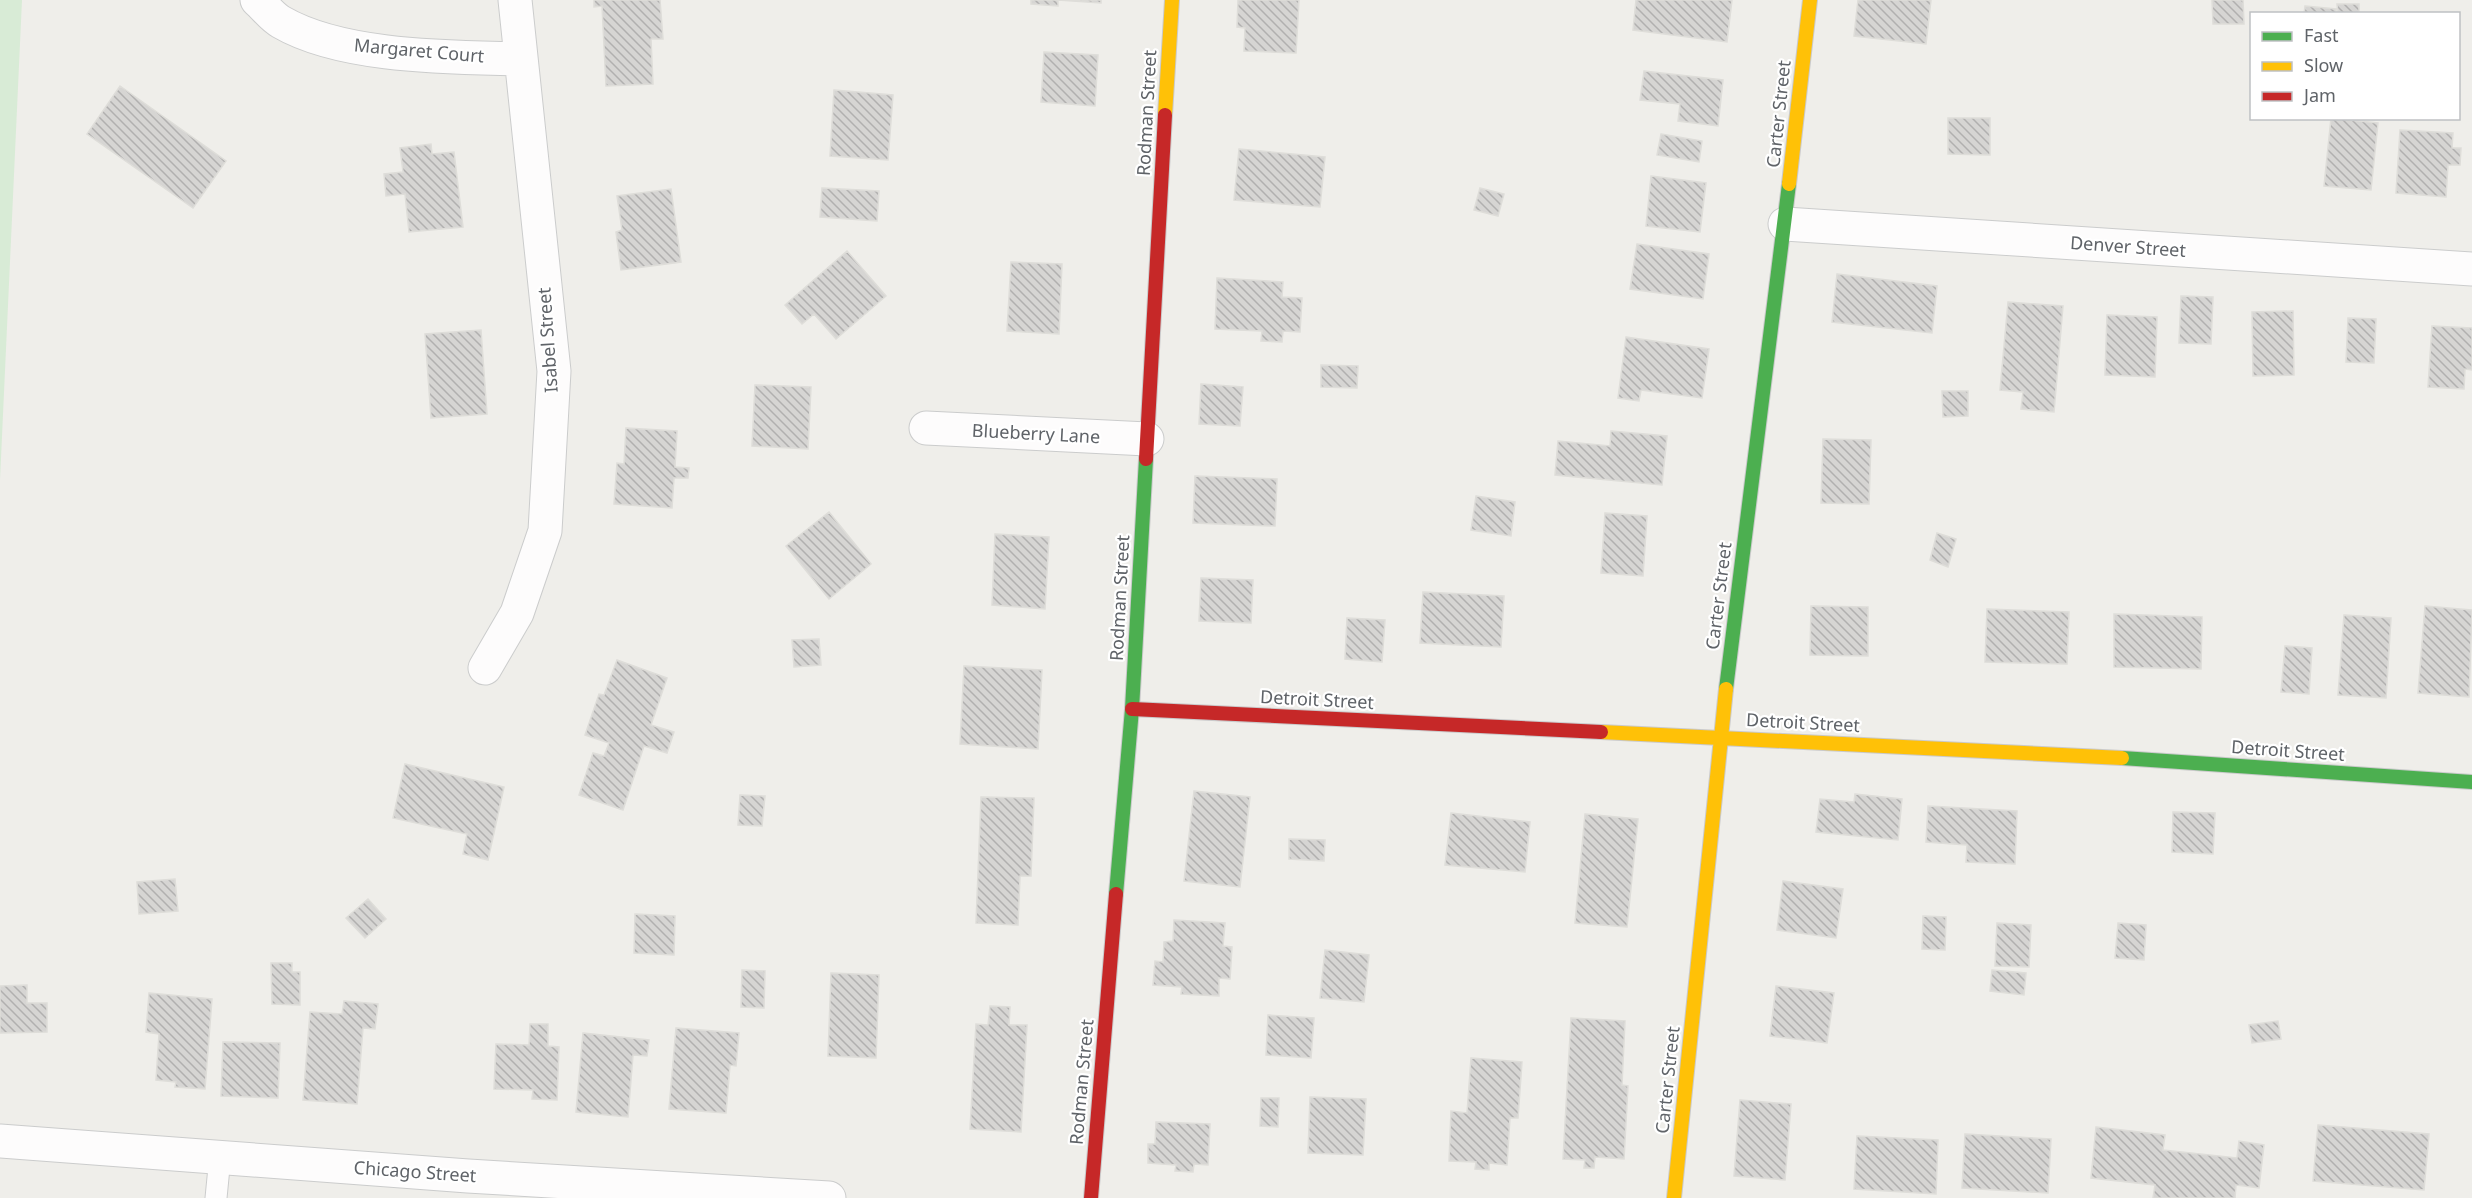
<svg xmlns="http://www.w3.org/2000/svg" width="2472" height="1198" viewBox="0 0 2472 1198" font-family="'Noto Sans',sans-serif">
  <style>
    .green { fill: #d8ebd6 }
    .building { fill: url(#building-back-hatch); stroke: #deddd9; stroke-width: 1.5 }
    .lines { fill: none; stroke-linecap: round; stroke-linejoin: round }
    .lane-casing { stroke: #cbcccc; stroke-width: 23 }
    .street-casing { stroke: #cbcccc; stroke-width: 35 }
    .fast-casing { stroke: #cacacb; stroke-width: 16 }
    .slow-casing { stroke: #cacacb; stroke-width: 16 }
    .jam-casing { stroke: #cacacb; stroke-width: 16 }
    .lane { stroke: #fdfcfc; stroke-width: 21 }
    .street { stroke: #fdfcfc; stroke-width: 33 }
    .fast { stroke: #4caf50; stroke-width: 14 }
    .slow { stroke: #ffc107; stroke-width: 14 }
    .jam { stroke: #c62828; stroke-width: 14 }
    .labels { text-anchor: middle; stroke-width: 4.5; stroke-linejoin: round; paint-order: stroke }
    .street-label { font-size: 18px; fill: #5f6368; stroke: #fff }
  </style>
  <defs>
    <pattern id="building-back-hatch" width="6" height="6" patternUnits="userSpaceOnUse" patternTransform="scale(1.5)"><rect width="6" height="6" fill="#d6d5d3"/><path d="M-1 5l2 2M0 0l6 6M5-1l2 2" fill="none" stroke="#b1b0af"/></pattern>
  </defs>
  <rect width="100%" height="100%" fill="#efeeea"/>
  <path class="green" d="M 0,0 L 22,0 L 0,480 Z"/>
  <path class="building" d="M 594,0 L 660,0 L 663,39 L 651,39 L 653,84 L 606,86 L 602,6 L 594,7 Z
    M 1031,0 L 1101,0 L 1101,3 L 1058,0 L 1058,6 L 1031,4 Z
    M 1238,0 L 1299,0 L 1296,53 L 1244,51 L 1245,28 L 1237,27 Z
    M 1636,0 L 1732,0 L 1727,42 L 1633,30 Z
    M 1858,0 L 1931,0 L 1926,44 L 1854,36 Z
    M 2212,0 L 2243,0 L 2244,24 L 2213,24 Z
    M 2337,4 L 2359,4 L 2359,14 L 2338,14 Z
    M 2305,6 L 2336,9 L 2336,14 L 2304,14 Z
    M 1044,52 L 1098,55 L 1095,106 L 1041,102 Z
    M 1644,71 L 1723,80 L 1718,126 L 1678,121 L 1680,104 L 1640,100 Z
    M 120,86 L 226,161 L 193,208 L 87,134 Z
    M 834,90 L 893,95 L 888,160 L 830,156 Z
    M 1948,118 L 1990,118 L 1990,155 L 1948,154 Z
    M 2331,118 L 2378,123 L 2371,190 L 2324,186 Z
    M 2400,130 L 2453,133 L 2452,148 L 2461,148 L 2460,165 L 2448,165 L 2446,197 L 2396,193 Z
    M 1661,134 L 1702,141 L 1699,162 L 1657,155 Z
    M 431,144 L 432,154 L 454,152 L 463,227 L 409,232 L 405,194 L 386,196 L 384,174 L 403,172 L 400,148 Z
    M 1239,149 L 1325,157 L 1320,207 L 1234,200 Z
    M 1651,176 L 1706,183 L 1700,232 L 1646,226 Z
    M 822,188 L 879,191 L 877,221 L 820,217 Z
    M 1480,188 L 1504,194 L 1498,216 L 1474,210 Z
    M 671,189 L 681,262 L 621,270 L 616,232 L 622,230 L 617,196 Z
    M 1637,244 L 1709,254 L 1703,299 L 1630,289 Z
    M 847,251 L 886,296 L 836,339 L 814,314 L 802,324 L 785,305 Z
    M 1011,262 L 1062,264 L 1059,334 L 1007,331 Z
    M 1837,274 L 1937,286 L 1932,333 L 1832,322 Z
    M 1217,278 L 1283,282 L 1282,297 L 1302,298 L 1300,332 L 1283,331 L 1282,342 L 1261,341 L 1262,331 L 1215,329 Z
    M 2181,296 L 2213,297 L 2211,344 L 2179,343 Z
    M 2008,302 L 2063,306 L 2054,412 L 2021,409 L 2023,392 L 2000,390 Z
    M 2293,311 L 2294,375 L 2253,376 L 2252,312 Z
    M 2107,315 L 2157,317 L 2155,377 L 2105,375 Z
    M 2348,318 L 2376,319 L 2374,363 L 2346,362 Z
    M 2432,326 L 2472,328 L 2472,370 L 2465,369 L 2464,389 L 2428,387 Z
    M 481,330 L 487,414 L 431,418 L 425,334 Z
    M 1626,337 L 1709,349 L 1702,398 L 1641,390 L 1639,401 L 1618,398 Z
    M 1321,365 L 1358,366 L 1357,388 L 1321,387 Z
    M 1201,384 L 1243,387 L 1240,426 L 1199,424 Z
    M 755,385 L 811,387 L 808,449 L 752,446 Z
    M 1942,391 L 1968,391 L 1968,416 L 1943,417 Z
    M 626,428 L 677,431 L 675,467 L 689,468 L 688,478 L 674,478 L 672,508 L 614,504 L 617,463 L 624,464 Z
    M 1611,431 L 1667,436 L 1662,485 L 1555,475 L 1558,441 L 1610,446 Z
    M 1823,439 L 1871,440 L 1869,504 L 1821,503 Z
    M 1195,476 L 1277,479 L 1275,526 L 1193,523 Z
    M 1476,496 L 1515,502 L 1511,536 L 1471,530 Z
    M 829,512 L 871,564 L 829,599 L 786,546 Z
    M 1605,513 L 1647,516 L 1643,576 L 1601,573 Z
    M 1937,533 L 1956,539 L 1948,567 L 1930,560 Z
    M 995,534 L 1049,537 L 1045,609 L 992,605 Z
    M 1201,578 L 1253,580 L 1251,623 L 1199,621 Z
    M 1423,592 L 1504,596 L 1501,647 L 1420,643 Z
    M 1811,606 L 1868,607 L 1868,656 L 1810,655 Z
    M 2425,606 L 2472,610 L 2469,697 L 2418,693 Z
    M 1987,609 L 2069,612 L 2067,664 L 1985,662 Z
    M 2114,614 L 2202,617 L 2201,669 L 2114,667 Z
    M 2344,615 L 2391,618 L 2386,698 L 2338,695 Z
    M 1347,618 L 1385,620 L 1382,662 L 1345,659 Z
    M 819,639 L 821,665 L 794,667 L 792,640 Z
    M 2285,646 L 2312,648 L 2309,694 L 2281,692 Z
    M 617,660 L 667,678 L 651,725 L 674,732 L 667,753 L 644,746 L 623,810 L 579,795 L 593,753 L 604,756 L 609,743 L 585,735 L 599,694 L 604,695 Z
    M 964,666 L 1042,670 L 1038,749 L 960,744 Z
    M 405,764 L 504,787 L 488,860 L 463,854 L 467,834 L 393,818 Z
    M 1194,791 L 1250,797 L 1240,887 L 1184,881 Z
    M 1855,794 L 1902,799 L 1898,840 L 1816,832 L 1820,799 L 1854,802 Z
    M 740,795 L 765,796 L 762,826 L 738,825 Z
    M 981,797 L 1034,798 L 1031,876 L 1020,876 L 1018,925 L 976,923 Z
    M 1928,806 L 2017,811 L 2015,864 L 1966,862 L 1967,845 L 1926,842 Z
    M 2173,812 L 2215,813 L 2213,854 L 2172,852 Z
    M 1451,813 L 1530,822 L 1525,872 L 1445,865 Z
    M 1585,814 L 1638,819 L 1627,927 L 1575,923 Z
    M 1289,839 L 1325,840 L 1324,861 L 1289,859 Z
    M 175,879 L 178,911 L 139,914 L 137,882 Z
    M 1783,881 L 1843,889 L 1836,938 L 1777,930 Z
    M 368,899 L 386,919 L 365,938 L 346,918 Z
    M 635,914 L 675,916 L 674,955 L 634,953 Z
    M 1923,916 L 1946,917 L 1945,950 L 1922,949 Z
    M 1174,920 L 1225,923 L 1223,946 L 1232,947 L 1230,979 L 1219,978 L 1219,996 L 1181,994 L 1182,987 L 1153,985 L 1155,961 L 1163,962 L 1164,942 L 1173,941 Z
    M 1997,923 L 2031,925 L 2029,967 L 1995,966 Z
    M 2118,923 L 2146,925 L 2144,960 L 2115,958 Z
    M 1325,950 L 1369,955 L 1364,1002 L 1320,998 Z
    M 271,963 L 292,963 L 292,972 L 300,972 L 300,1005 L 272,1004 Z
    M 742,970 L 765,971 L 764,1008 L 741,1007 Z
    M 1992,970 L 2026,973 L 2024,995 L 1990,991 Z
    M 831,973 L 879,975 L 876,1058 L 828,1056 Z
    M 27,985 L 27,1003 L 47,1003 L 47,1032 L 0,1033 L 0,986 Z
    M 1776,986 L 1834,993 L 1827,1043 L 1770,1036 Z
    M 149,993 L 212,999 L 205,1089 L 175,1087 L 176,1082 L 156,1080 L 159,1034 L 146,1032 Z
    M 344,1001 L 378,1004 L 375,1029 L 363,1028 L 357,1104 L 303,1100 L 310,1012 L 342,1014 Z
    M 990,1006 L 1010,1007 L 1009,1025 L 1027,1025 L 1021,1132 L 970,1129 L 976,1024 L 988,1025 Z
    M 1268,1015 L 1314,1018 L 1311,1058 L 1266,1055 Z
    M 1571,1018 L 1625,1021 L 1622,1085 L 1628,1086 L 1624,1159 L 1595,1157 L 1594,1168 L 1584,1168 L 1585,1160 L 1563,1159 Z
    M 2278,1021 L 2281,1039 L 2252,1043 L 2249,1025 Z
    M 530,1024 L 548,1024 L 548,1046 L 559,1047 L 557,1100 L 532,1099 L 533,1090 L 494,1089 L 496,1044 L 529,1045 Z
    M 676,1028 L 739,1033 L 736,1066 L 730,1065 L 726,1113 L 669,1109 Z
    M 583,1033 L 649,1040 L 647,1056 L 633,1055 L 628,1117 L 576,1112 Z
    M 223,1042 L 280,1043 L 278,1098 L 221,1096 Z
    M 1471,1058 L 1522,1062 L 1518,1118 L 1510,1118 L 1507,1165 L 1489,1163 L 1489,1170 L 1475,1169 L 1476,1162 L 1449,1161 L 1451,1111 L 1467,1113 Z
    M 1310,1097 L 1366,1099 L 1363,1155 L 1308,1153 Z
    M 1261,1098 L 1279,1098 L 1278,1127 L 1260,1126 Z
    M 1740,1100 L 1791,1104 L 1785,1180 L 1734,1176 Z
    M 1156,1122 L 1210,1124 L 1208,1165 L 1194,1164 L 1193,1172 L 1175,1171 L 1176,1165 L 1148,1163 L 1148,1144 L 1155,1144 Z
    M 2318,1125 L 2429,1134 L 2424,1190 L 2313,1181 Z
    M 2096,1127 L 2165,1135 L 2163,1150 L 2237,1158 L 2239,1141 L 2264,1145 L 2259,1188 L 2236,1185 L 2235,1198 L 2153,1198 L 2155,1185 L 2091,1178 Z
    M 1965,1134 L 2051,1139 L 2048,1193 L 1962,1188 Z
    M 1857,1136 L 1938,1140 L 1936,1194 L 1854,1189 Z"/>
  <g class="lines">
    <g class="lane-casing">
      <path id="lane" d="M 216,1198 L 220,1157"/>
    </g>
    <g class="street-casing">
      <path id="street" d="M 257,0 C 265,7 272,17 281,22 C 343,58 451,57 521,59
        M 1785,224 L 2472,269
        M 926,428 L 1147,439
        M 485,668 L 517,613 L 545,531 L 554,371 L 515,0
        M 0,1141 L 468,1176 L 829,1198"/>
    </g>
    <g class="fast-casing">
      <path id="fast" d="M 1726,689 L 1789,184
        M 2122,758 L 2472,782
        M 1116,894 L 1132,709 L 1146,459"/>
    </g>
    <g class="slow-casing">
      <path id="slow" d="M 1165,115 L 1172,0
        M 1789,184 L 1810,0
        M 1601,732 L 2122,758
        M 1674,1198 L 1726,689"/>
    </g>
    <g class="jam-casing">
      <path id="jam" d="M 1146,459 L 1165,115
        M 1132,709 L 1601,732
        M 1091,1198 L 1116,894"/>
    </g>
    <use href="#lane" class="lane"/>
    <use href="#street" class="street"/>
    <use href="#fast" class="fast"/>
    <use href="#slow" class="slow"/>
    <use href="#jam" class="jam"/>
  </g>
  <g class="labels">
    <g class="street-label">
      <text transform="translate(419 51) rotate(5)" y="6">Margaret Court</text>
      <text transform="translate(1147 113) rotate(-87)" y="6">Rodman Street</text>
      <text transform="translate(1779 114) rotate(-84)" y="6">Carter Street</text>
      <text transform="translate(2128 247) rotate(4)" y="6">Denver Street</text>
      <text transform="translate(548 340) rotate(-94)" y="6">Isabel Street</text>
      <text transform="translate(1036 434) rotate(3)" y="6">Blueberry Lane</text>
      <text transform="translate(1719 596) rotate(-83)" y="6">Carter Street</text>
      <text transform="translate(1120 598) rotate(-87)" y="6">Rodman Street</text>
      <text transform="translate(1317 700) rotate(3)" y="6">Detroit Street</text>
      <text transform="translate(1803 723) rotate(3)" y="6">Detroit Street</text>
      <text transform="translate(2288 751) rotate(4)" y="6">Detroit Street</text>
      <text transform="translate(1668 1080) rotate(-84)" y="6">Carter Street</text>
      <text transform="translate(1082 1082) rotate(-85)" y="6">Rodman Street</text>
      <text transform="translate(415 1172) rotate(4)" y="6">Chicago Street</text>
    </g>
  </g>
  <rect x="2250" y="12" width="210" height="108" fill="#ffffff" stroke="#bfc1c3" stroke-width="1.5"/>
  <rect x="2262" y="32" width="30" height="9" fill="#4caf50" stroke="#bfc1c3" stroke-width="1.5"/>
  <text x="2304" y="42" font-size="18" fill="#5f6368">Fast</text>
  <rect x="2262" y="62" width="30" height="9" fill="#ffc107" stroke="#bfc1c3" stroke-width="1.5"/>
  <text x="2304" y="72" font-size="18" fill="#5f6368">Slow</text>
  <rect x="2262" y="92" width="30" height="9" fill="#c62828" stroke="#bfc1c3" stroke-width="1.5"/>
  <text x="2304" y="102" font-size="18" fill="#5f6368">Jam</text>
</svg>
